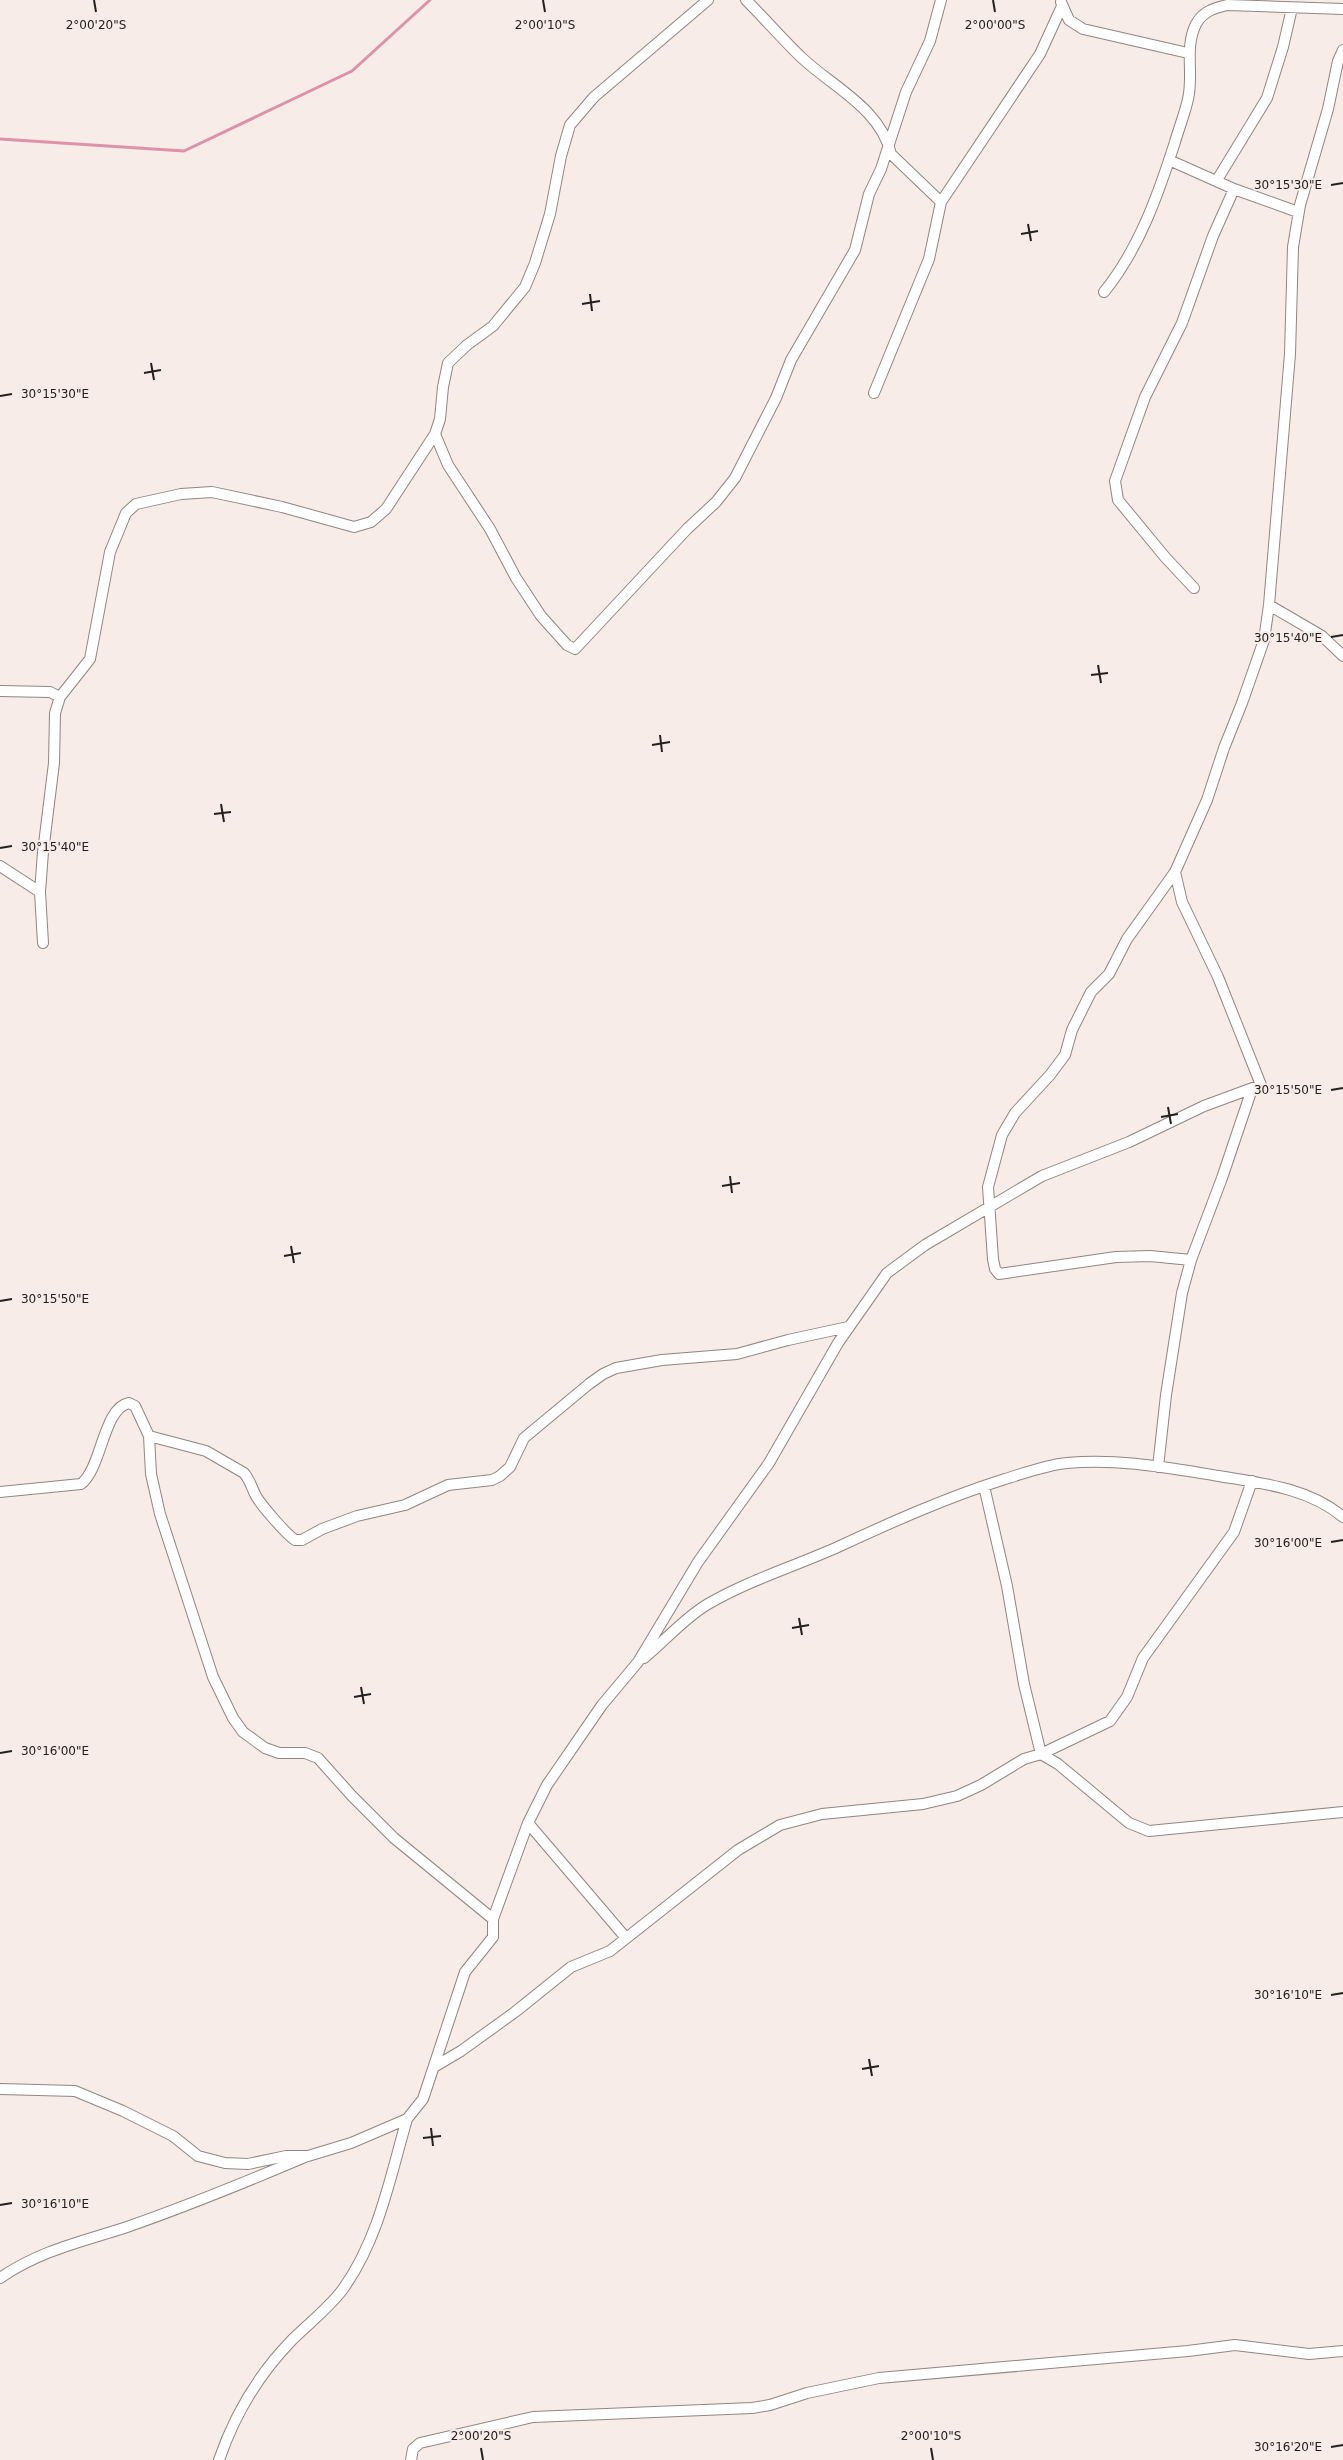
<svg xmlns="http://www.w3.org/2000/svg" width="1343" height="2460" viewBox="0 0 1343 2460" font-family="'DejaVu Sans',sans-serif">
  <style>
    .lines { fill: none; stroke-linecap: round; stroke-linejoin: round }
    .stream { stroke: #dd92aa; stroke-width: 3 }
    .minor-casing { stroke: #908682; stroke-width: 12 }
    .minor { stroke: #fff; stroke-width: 10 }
    .ticks { fill: none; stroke: #24201e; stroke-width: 2 }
    .ticks-label { font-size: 12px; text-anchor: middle; fill: #24201e; stroke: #f7ece7; stroke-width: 4; stroke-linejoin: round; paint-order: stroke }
  </style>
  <rect width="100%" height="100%" fill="#f7ece7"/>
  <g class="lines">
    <path class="stream" d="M 0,139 L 184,151 L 352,71 L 430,0"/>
    <g class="minor-casing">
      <path id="minor" d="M 746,0 C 765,19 783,40 802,58 C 833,87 881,109 891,154 L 941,202
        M 1061,2 L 1069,20 L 1083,29 L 1188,53
        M 1169,160 L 1234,189 L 1298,212
        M 1217,180 L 1267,98 L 1283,47 L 1292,8
        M 1104,292 C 1139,249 1158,195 1175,142 C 1179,128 1185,113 1188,99 C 1194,74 1184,48 1196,24 C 1203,11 1215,8 1227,5 L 1343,9
        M 874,393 L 929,259 L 941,202 L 1040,54 L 1062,6
        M 435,434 L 448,465 L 490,529 L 516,578 L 541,616 L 567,645 L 575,649 L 687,529 L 716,502 L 735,478 L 776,398 L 791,360 L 855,250 L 869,194 L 881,169 L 906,92 L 930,41 L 941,0
        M 1194,588 L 1165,557 L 1118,500 L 1115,481 L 1145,397 L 1182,323 L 1213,236 L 1234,189
        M 1269,605 L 1322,636 L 1343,656
        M 0,691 L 50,692 L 60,697 L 90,659 L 110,552 L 126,513 L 136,504 L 181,494 L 212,492 L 282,507 L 354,527 L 371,522 L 386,509 L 435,434 L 440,419 L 443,387 L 448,363 L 467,345 L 493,326 L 525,287 L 535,263 L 550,214 L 561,156 L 570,125 L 594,97 L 708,0
        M 0,866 L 40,892
        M 43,943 L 40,892 L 43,852 L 54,763 L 55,713 L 60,697
        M 1191,1260 L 1150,1256 L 1116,1257 L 999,1274 L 995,1269 L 993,1259 L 988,1187 L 1002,1135 L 1015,1113 L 1050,1075 L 1065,1055 L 1072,1030 L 1091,992 L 1109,974 L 1127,939 L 1175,872 L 1207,800 L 1224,748 L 1242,703 L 1264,640 L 1269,605 L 1290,354 L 1293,247 L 1300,205 L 1328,109 L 1338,61 L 1343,50
        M 149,1436 L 151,1474 L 160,1514 L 213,1677 L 233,1718 L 243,1732 L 265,1748 L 279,1753 L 305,1753 L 318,1758 L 352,1796 L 394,1838 L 493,1919
        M 1158,1467 L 1166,1395 L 1182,1293 L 1191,1260 L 1222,1178 L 1252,1089
        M 984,1486 L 1007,1586 L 1024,1684 L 1041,1754 L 1110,1721 L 1127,1697 L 1143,1658 L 1234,1532 L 1252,1481
        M 0,1492 L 81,1484 C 102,1468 103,1408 129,1403 L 135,1406 L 149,1436 L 206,1451 L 244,1473 C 250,1480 251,1486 255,1494 C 259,1503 286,1534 295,1540 L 302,1540 L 322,1529 L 357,1516 L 405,1505 L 448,1485 L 492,1480 L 500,1476 L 510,1467 L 524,1438 L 589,1384 L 603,1374 L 616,1368 L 662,1360 L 737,1354 L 788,1340 L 848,1327
        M 644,1658 C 665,1641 684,1618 708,1604 C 749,1580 796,1566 840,1546 C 894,1521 948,1497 1005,1479 C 1025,1473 1046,1465 1067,1463 C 1118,1458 1169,1468 1219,1476 C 1261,1483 1309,1488 1343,1517
        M 528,1823 L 626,1938
        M 434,2067 L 461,2051 L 515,2012 L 571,1967 L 610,1951 L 738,1850 L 780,1825 L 822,1814 L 923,1804 L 957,1796 L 981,1785 L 1024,1759 L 1041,1754 L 1058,1764 L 1129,1823 L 1149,1831 L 1343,1812
        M 0,2089 L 75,2091 L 123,2111 L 173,2136 L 198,2156 L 225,2163 L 248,2164 L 286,2156 L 308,2156 L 351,2143 L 407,2119 L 423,2099 L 465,1972 L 493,1937 L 493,1919 L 528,1823 L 547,1785 L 602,1705 L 638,1662 L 698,1562 L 769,1463 L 838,1343 L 887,1273 L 925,1245 L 1042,1176 L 1129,1142 L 1204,1106 L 1261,1085 L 1218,977 L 1182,902 L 1175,872
        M 0,2278 C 41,2250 81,2242 127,2227 C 187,2206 246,2182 305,2157
        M 219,2460 C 234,2416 259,2374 292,2340 C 308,2324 329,2308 343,2289 C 379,2239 390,2177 407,2119
        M 411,2460 L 413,2449 L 420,2443 L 533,2417 L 752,2408 L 770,2405 L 807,2393 L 879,2378 L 1188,2351 L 1235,2345 L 1309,2354 L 1343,2351"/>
    </g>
    <use href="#minor" class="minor"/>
  </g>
  <path class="ticks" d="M 94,0 L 96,12M 543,0 L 545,12M 993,0 L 995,12M 1331,185 L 1343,183M 1028,224 L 1031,241M 1021,234 L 1038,231M 590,294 L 592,311M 582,304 L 600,301M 151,363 L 154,380M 144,373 L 161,370M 0,396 L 12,394M 1331,637 L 1343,635M 1098,665 L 1101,683M 1091,675 L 1108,673M 660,735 L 662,752M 652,745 L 670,742M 221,804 L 224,822M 214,814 L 231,812M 0,848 L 12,846M 1331,1090 L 1343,1088M 1168,1107 L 1171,1124M 1161,1117 L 1178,1114M 730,1176 L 732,1193M 722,1186 L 740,1183M 291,1246 L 294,1263M 284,1256 L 301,1253M 0,1301 L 12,1299M 1331,1542 L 1343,1540M 799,1618 L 802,1635M 792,1628 L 809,1625M 361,1687 L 364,1704M 354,1697 L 371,1694M 0,1753 L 12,1751M 1331,1995 L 1343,1993M 869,2059 L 872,2076M 862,2069 L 879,2066M 431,2128 L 433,2146M 423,2138 L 441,2136M 0,2205 L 12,2203M 1331,2447 L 1343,2445M 481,2448 L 483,2460M 931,2448 L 933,2460"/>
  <g class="ticks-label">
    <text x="96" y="29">2°00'20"S</text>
    <text x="545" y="29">2°00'10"S</text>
    <text x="995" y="29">2°00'00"S</text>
    <text x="1288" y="189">30°15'30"E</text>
    <text x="55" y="398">30°15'30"E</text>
    <text x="1288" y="642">30°15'40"E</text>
    <text x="55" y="851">30°15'40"E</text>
    <text x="1288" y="1094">30°15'50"E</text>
    <text x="55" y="1303">30°15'50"E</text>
    <text x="1288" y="1547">30°16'00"E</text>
    <text x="55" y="1755">30°16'00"E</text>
    <text x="1288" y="1999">30°16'10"E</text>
    <text x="55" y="2208">30°16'10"E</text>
    <text x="481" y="2440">2°00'20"S</text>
    <text x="931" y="2440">2°00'10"S</text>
    <text x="1288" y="2451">30°16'20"E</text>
  </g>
</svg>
